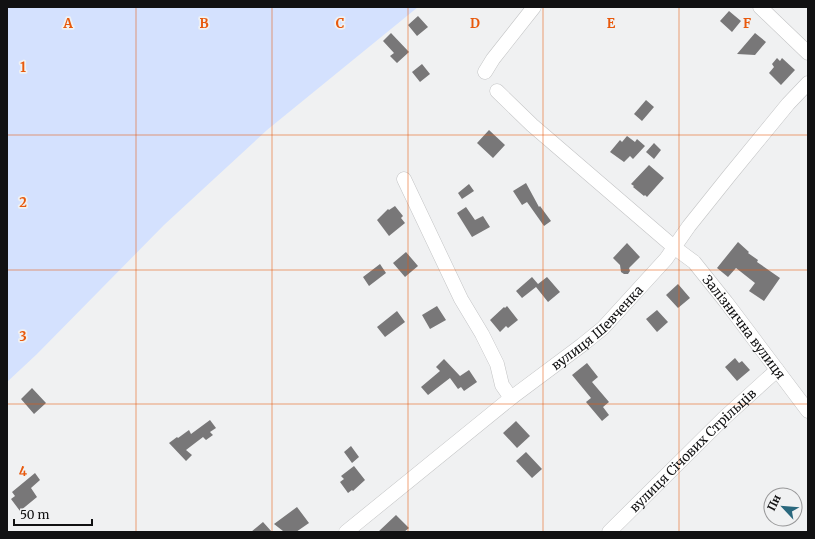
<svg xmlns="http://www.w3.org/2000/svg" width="815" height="539" viewBox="0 0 815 539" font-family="Merriweather,serif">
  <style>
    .green { fill: #d4e1fe }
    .building { fill: #787778 }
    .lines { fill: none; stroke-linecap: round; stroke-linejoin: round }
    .minor-casing { stroke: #c3c4c5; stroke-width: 15 }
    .minor { stroke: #fff; stroke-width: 14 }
    .grid { fill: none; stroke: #e8590c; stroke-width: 1; stroke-opacity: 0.55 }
    .labels { text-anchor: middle; stroke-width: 3.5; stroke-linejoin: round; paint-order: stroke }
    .street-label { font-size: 13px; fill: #111112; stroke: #f0f1f2 }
    .grid-label { font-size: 13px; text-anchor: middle; font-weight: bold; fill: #e8590c; stroke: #f0f1f2; stroke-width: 3.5; stroke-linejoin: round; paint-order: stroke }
  </style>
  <rect width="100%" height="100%" fill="#f0f1f2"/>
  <path class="green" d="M 7,7 L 418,7 L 267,130 L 164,225 L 37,354 L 7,382 Z"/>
  <path class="building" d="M 729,11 L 741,21 L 732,32 L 720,21 Z
    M 418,16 L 428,27 L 417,36 L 408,25 Z
    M 391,33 L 409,52 L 397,63 L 390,56 L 394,53 L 383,41 Z
    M 755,33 L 766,42 L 755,55 L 737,54 Z
    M 777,58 L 780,61 L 782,58 L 795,70 L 781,85 L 769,73 L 774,67 L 772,64 Z
    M 422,64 L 430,74 L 420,82 L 412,72 Z
    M 646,100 L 654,107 L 642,121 L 634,114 Z
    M 489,130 L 505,145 L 493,158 L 477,143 Z
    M 627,136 L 635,142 L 637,139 L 645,146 L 633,159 L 630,156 L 624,162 L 610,152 L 620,140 L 622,142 Z
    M 654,143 L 661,150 L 654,159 L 646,152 Z
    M 649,165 L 664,178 L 647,197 L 645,195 L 644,196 L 633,187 L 634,186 L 631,184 Z
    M 526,183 L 539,207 L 540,206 L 551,221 L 544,226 L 527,202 L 522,205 L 513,191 Z
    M 469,184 L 474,191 L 462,199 L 458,193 Z
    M 395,206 L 403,216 L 401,218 L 405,223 L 389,236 L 377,220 L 388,209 L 389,210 Z
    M 466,207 L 475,220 L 483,216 L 490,227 L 472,237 L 457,213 Z
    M 738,242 L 749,252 L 748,253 L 758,260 L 757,262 L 780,278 L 764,301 L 749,291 L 755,283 L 736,268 L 728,277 L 717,268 Z
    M 627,243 L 640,257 L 629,268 L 630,271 L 628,274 L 624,274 L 621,272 L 620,265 L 613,258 Z
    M 406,252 L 418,266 L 405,277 L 393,263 Z
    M 380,264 L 386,273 L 369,286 L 363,277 Z
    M 532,277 L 538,284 L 547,277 L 560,292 L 548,302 L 536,287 L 522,298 L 516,291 Z
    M 678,284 L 690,298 L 678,308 L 666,295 Z
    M 437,306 L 446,320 L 430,329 L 422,315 Z
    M 507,306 L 518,320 L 508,328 L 506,326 L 500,332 L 490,320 L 504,307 L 505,308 Z
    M 657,310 L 668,322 L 657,332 L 646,319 Z
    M 397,311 L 405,322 L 385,337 L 377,327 Z
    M 735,358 L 739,363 L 742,361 L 750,370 L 737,381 L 725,367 Z
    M 444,359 L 460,376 L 469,370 L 477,382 L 464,391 L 461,387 L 458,389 L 450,378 L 428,395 L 421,387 L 440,371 L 436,367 Z
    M 587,363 L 598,377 L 592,382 L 609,402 L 603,407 L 609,415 L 602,421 L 586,402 L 591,398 L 572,375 Z
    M 32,388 L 46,403 L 34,414 L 21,399 Z
    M 210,420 L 216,428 L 210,432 L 213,435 L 206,440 L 203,437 L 186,450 L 192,455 L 186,461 L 169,443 L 177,437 L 178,438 L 189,430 L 191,434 Z
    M 516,421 L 530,436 L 517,448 L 503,433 Z
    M 351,446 L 359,457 L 352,463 L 344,452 Z
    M 526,452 L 542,469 L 532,478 L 516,461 Z
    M 354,466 L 365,480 L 353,491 L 352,490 L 348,493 L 340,482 L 344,479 L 341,476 Z
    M 35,473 L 40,480 L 31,488 L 37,497 L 20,511 L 11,499 L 15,496 L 12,492 Z
    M 297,507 L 309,523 L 296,532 L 283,531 L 274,524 Z
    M 396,515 L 409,528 L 404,532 L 378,532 Z
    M 263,522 L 272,532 L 251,532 Z"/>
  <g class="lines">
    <g class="minor-casing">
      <g id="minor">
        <path d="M 760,7 L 808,53"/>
        <path d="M 485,72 L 493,59 L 534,7"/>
        <path id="s1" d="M 497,91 L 532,125 L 675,248 L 694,262 L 726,302 L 808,411"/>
        <path d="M 404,179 L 461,299 L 482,334 L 497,364 L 502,385 L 511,398"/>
        <path id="s2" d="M 346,532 L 511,398 L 582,345 L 603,328 L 666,259 L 689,226 L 729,176 L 788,104 L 808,83"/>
        <path id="s3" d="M 609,532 L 724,418 L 777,370"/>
      </g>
    </g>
    <use href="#minor" class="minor"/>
  </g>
  <path class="grid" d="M 136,7 L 136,532M 272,7 L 272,532M 408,7 L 408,532M 543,7 L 543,532M 679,7 L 679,532M 7,135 L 808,135M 7,270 L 808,270M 7,404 L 808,404"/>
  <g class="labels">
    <g class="street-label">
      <text dy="5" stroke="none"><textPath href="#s2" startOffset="324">вулиця Шевченка</textPath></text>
      <text dy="5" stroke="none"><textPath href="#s1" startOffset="343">Залізнична вулиця</textPath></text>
      <text dy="5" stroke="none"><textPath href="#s3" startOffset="117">вулиця Січових Стрільців</textPath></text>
    </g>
  </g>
  <g class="grid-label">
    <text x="68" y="28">A</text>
    <text x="204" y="28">B</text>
    <text x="340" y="28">C</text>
    <text x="475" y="28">D</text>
    <text x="611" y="28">E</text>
    <text x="747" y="28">F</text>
    <text x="23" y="72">1</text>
    <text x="23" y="207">2</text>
    <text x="23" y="341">3</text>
    <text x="23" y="476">4</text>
  </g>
  <rect width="815" height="539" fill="none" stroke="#111112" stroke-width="16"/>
  <g transform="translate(783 507) rotate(296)"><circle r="19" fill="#f0f1f2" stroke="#979798"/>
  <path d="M0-3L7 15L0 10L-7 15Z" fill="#2a687e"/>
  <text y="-6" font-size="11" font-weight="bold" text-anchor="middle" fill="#111112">Пн</text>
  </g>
  <path d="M14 519v6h78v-6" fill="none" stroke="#111112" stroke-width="2"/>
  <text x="20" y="519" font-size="12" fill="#111112" stroke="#f0f1f2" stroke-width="3" paint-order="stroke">50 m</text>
</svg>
